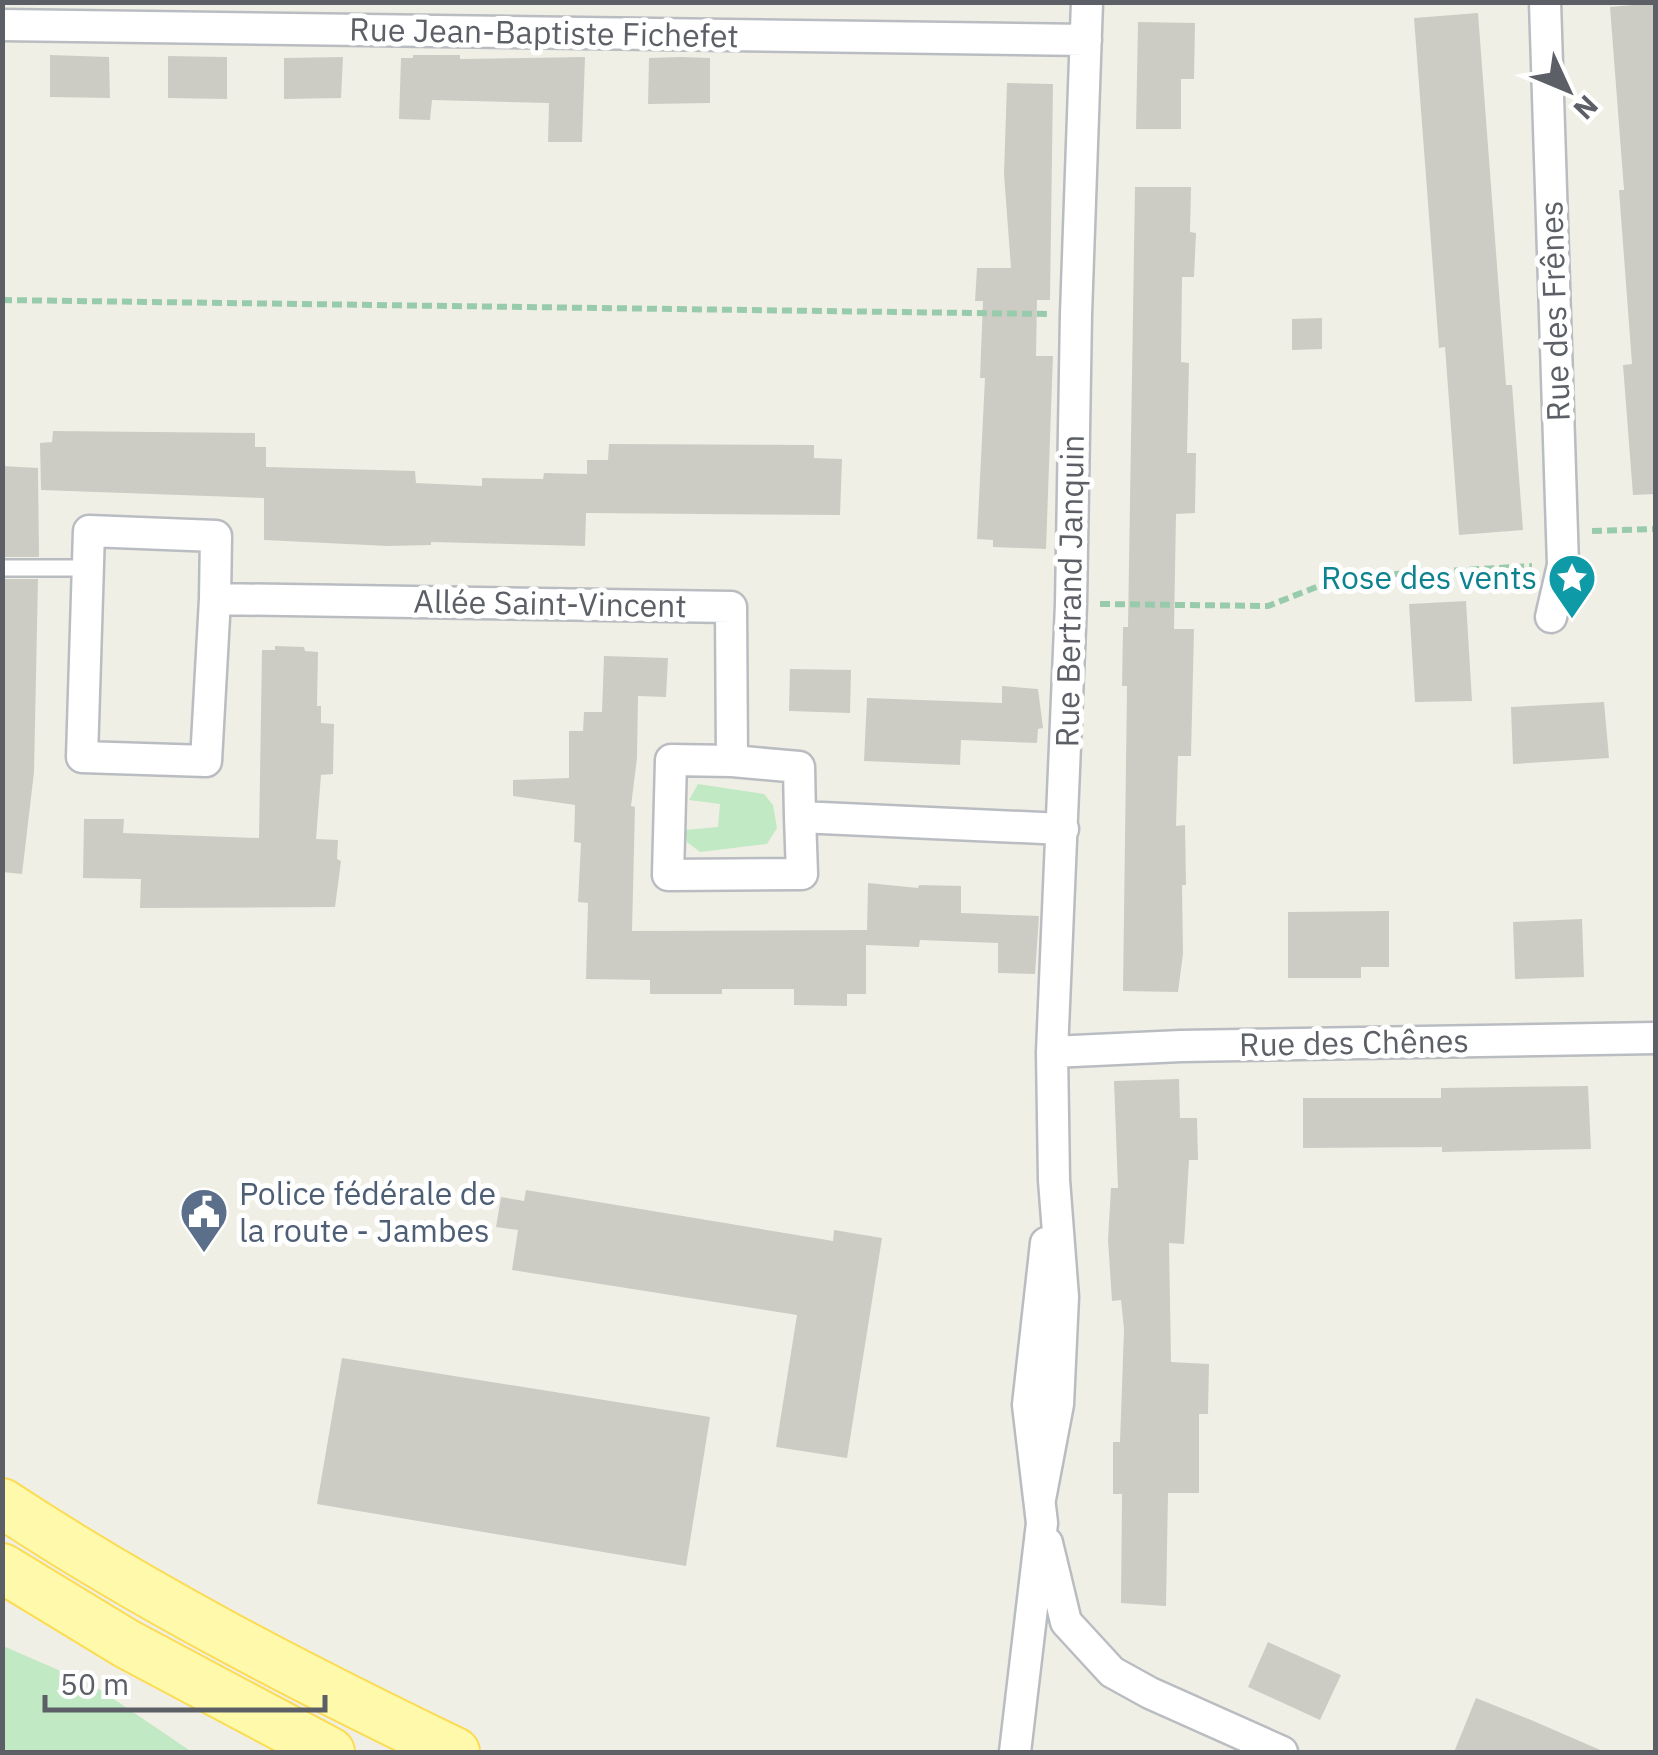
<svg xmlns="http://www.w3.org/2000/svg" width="1658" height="1755" viewBox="0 0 1658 1755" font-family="'IBM Plex Sans',sans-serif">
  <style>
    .green { fill: #c0e9c4 }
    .building { fill: #cdccc4 }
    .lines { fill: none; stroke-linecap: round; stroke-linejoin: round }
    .lane-casing { stroke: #b9bcc1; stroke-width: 20 }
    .street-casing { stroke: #b9bcc1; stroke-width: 35 }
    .primary-casing { stroke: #fbdc53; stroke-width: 52 }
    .path { stroke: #98cbac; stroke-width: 6; stroke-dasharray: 10 5; stroke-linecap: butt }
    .lane { stroke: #fff; stroke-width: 15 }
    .street { stroke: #fff; stroke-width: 30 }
    .primary { stroke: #fffaab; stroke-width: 48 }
    .labels { text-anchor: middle; stroke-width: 10; stroke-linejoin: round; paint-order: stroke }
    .street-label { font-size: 32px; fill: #5c6066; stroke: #fff }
    .culture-label { font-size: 32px; fill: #0d838f; stroke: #fff; text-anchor: end }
    .service-label { font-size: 32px; fill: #4e5e75; stroke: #fff; text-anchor: start }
  </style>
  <rect width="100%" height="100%" fill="#f0efe5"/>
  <path class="green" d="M 698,784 L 764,794 L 773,805 L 777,828 L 767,844 L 700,852 L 687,842 L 684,830 L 718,827 L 720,804 L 689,800 Z
    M 3,1646 L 93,1685 L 192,1752 L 3,1752 Z"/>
  <path class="building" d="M 1656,3 L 1656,494 L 1633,495 L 1623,365 L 1632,364 L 1619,190 L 1624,190 L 1610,7 Z
    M 1478,13 L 1506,385 L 1512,385 L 1523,530 L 1459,535 L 1445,347 L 1439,348 L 1414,18 Z
    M 1138,22 L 1195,23 L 1194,79 L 1181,79 L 1181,129 L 1136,129 Z
    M 50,55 L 109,57 L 110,98 L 50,97 Z
    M 413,55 L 460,55 L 460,59 L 585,57 L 582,142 L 548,142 L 549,103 L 432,100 L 430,120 L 399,119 L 401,58 L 413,58 Z
    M 168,56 L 227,57 L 227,99 L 168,98 Z
    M 343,57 L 341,98 L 284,99 L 284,58 Z
    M 681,57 L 710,58 L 710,103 L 648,104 L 649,58 Z
    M 1007,83 L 1053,84 L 1050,300 L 1037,300 L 1036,356 L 1053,356 L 1046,549 L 993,547 L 993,540 L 977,539 L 985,378 L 980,378 L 983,301 L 975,301 L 977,268 L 1011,268 L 1004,174 Z
    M 1135,187 L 1191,187 L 1190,232 L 1196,233 L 1194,277 L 1182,277 L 1181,362 L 1189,363 L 1187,453 L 1196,453 L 1195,513 L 1176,514 L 1174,629 L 1194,629 L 1191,756 L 1178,756 L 1176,826 L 1185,825 L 1186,885 L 1182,885 L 1183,954 L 1178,992 L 1123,991 L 1127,686 L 1122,686 L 1123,627 L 1128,627 Z
    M 1322,318 L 1322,349 L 1292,350 L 1292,319 Z
    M 53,431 L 255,433 L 255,447 L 266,447 L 266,467 L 415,471 L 416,483 L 482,486 L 482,478 L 543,479 L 544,473 L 587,474 L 587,460 L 608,460 L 609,444 L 814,445 L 814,458 L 842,459 L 840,515 L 586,513 L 585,546 L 431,542 L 431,545 L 388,546 L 264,540 L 264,498 L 41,490 L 40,443 L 52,442 Z
    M 2,466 L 38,468 L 39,557 L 2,557 Z
    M 2,579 L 38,579 L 34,772 L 22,874 L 2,872 Z
    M 1466,601 L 1472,701 L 1415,702 L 1409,604 Z
    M 275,646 L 304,647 L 305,651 L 318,652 L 317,706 L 321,706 L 321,723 L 334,724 L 333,774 L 321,775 L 316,839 L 338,840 L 337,859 L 341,861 L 335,907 L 140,908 L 141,879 L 83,878 L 84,819 L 124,819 L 123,833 L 259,838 L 262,650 L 275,650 Z
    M 604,656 L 668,658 L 666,697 L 638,696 L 637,758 L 631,806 L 635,807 L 632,931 L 867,930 L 868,883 L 918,888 L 919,885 L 961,886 L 961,913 L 1039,916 L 1035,974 L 998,973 L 998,943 L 920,940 L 919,947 L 866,945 L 866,994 L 847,994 L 847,1006 L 794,1005 L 794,989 L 722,989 L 722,994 L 650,994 L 650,980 L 586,979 L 588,903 L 578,902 L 581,843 L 574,842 L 575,805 L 513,796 L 513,780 L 569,778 L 569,731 L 583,731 L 584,712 L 602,712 Z
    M 790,669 L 851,670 L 850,713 L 789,711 Z
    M 1002,686 L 1038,689 L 1043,728 L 1038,729 L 1037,743 L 961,740 L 960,765 L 864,761 L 867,698 L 1002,703 Z
    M 1604,702 L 1609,758 L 1513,764 L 1511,707 Z
    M 1389,911 L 1389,967 L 1361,967 L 1361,978 L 1288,978 L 1288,912 Z
    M 1582,919 L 1584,977 L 1515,979 L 1513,922 Z
    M 1179,1079 L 1180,1118 L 1197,1118 L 1198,1160 L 1189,1160 L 1184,1244 L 1169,1243 L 1171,1362 L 1209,1364 L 1208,1414 L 1199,1414 L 1199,1493 L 1168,1493 L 1166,1606 L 1121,1603 L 1122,1494 L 1113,1494 L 1113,1442 L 1120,1442 L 1124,1329 L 1121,1300 L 1112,1301 L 1108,1240 L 1111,1188 L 1118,1188 L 1114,1081 Z
    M 1588,1086 L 1591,1149 L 1442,1152 L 1442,1147 L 1303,1148 L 1303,1098 L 1441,1098 L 1441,1088 Z
    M 526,1190 L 833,1241 L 834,1230 L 882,1238 L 847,1458 L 776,1447 L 797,1315 L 512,1270 L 518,1230 L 496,1227 L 501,1197 L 524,1201 Z
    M 342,1358 L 710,1417 L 686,1566 L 317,1504 Z
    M 1268,1642 L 1341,1675 L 1320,1720 L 1248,1687 Z
    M 1476,1698 L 1531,1720 L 1605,1752 L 1454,1752 Z"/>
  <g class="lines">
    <g class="lane-casing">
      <path id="lane" d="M 2,568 L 88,568"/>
    </g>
    <g class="street-casing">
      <path id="street" d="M 1545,2 L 1563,565 L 1551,617
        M 2,25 L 1086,40
        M 215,599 L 216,536 L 89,531 L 82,757 L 206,761 L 215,599 L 731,607 L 732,761 L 799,767 L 800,817 L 1063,829
        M 732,761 L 671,760 L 668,875 L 802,874 L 800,817
        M 1052,1052 L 1181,1046 L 1656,1038
        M 1040,1499 L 1058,1404 L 1063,1297 L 1054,1180 L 1052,1052 L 1071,604 L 1076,314 L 1087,2
        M 1047,1543 L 1066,1622 L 1112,1672 L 1150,1693 L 1282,1752
        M 1015,1752 L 1042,1523 L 1028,1405 L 1046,1243"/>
    </g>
    <g class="primary-casing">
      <path id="primary" d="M 2,1503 C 146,1598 300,1677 455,1752
        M 2,1568 L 127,1644 L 330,1752"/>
    </g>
    <path class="path" d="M 2,300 L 1047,314
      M 1592,531 L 1656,529
      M 1100,604 L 1268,606 L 1342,577 L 1532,566"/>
    <use href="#lane" class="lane"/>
    <use href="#street" class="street"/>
    <use href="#primary" class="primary"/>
  </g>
  <defs>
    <g id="sight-pin" transform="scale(2.5)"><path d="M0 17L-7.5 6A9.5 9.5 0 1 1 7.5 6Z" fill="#0f9aa8" stroke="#fff"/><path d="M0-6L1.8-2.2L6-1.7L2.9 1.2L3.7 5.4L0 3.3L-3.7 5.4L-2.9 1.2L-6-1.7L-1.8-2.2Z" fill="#fff"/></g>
    <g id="civic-pin" transform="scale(2.5)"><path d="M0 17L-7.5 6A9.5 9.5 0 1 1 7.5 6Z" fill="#5c6f8a" stroke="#fff"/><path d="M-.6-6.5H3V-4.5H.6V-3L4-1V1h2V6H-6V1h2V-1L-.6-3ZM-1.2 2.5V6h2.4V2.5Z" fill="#fff"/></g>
  </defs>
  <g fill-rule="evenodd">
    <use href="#sight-pin" x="1572" y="578"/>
    <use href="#civic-pin" x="204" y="1212"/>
  </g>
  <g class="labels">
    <g class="street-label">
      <text transform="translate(544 33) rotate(1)" y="11">Rue Jean-Baptiste Fichefet</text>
      <text transform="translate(1555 311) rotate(-92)" y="11">Rue des Frênes</text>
      <text transform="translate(1070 591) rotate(-89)" y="11">Rue Bertrand Janquin</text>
      <text transform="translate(550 604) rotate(1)" y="11">Allée Saint-Vincent</text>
      <text transform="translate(1354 1043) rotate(-1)" y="11">Rue des Chênes</text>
    </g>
    <g class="culture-label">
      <text x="1537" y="589">Rose des vents</text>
    </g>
    <g class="service-label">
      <text x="239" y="1205">Police fédérale de<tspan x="239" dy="37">la route - Jambes</tspan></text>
    </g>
  </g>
  <rect width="1658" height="1755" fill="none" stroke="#5c6066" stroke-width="10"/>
  <g transform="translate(1568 90) rotate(134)" stroke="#ffffff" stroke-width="8" paint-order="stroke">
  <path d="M0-8L18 38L0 25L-18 38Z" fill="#5c6066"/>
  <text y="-15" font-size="28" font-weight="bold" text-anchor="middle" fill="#5c6066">N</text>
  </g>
  <path d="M45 1695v15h280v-15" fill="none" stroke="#5c6066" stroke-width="5"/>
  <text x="60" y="1695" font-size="30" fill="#5c6066" stroke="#ffffff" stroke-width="8" paint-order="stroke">50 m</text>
</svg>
